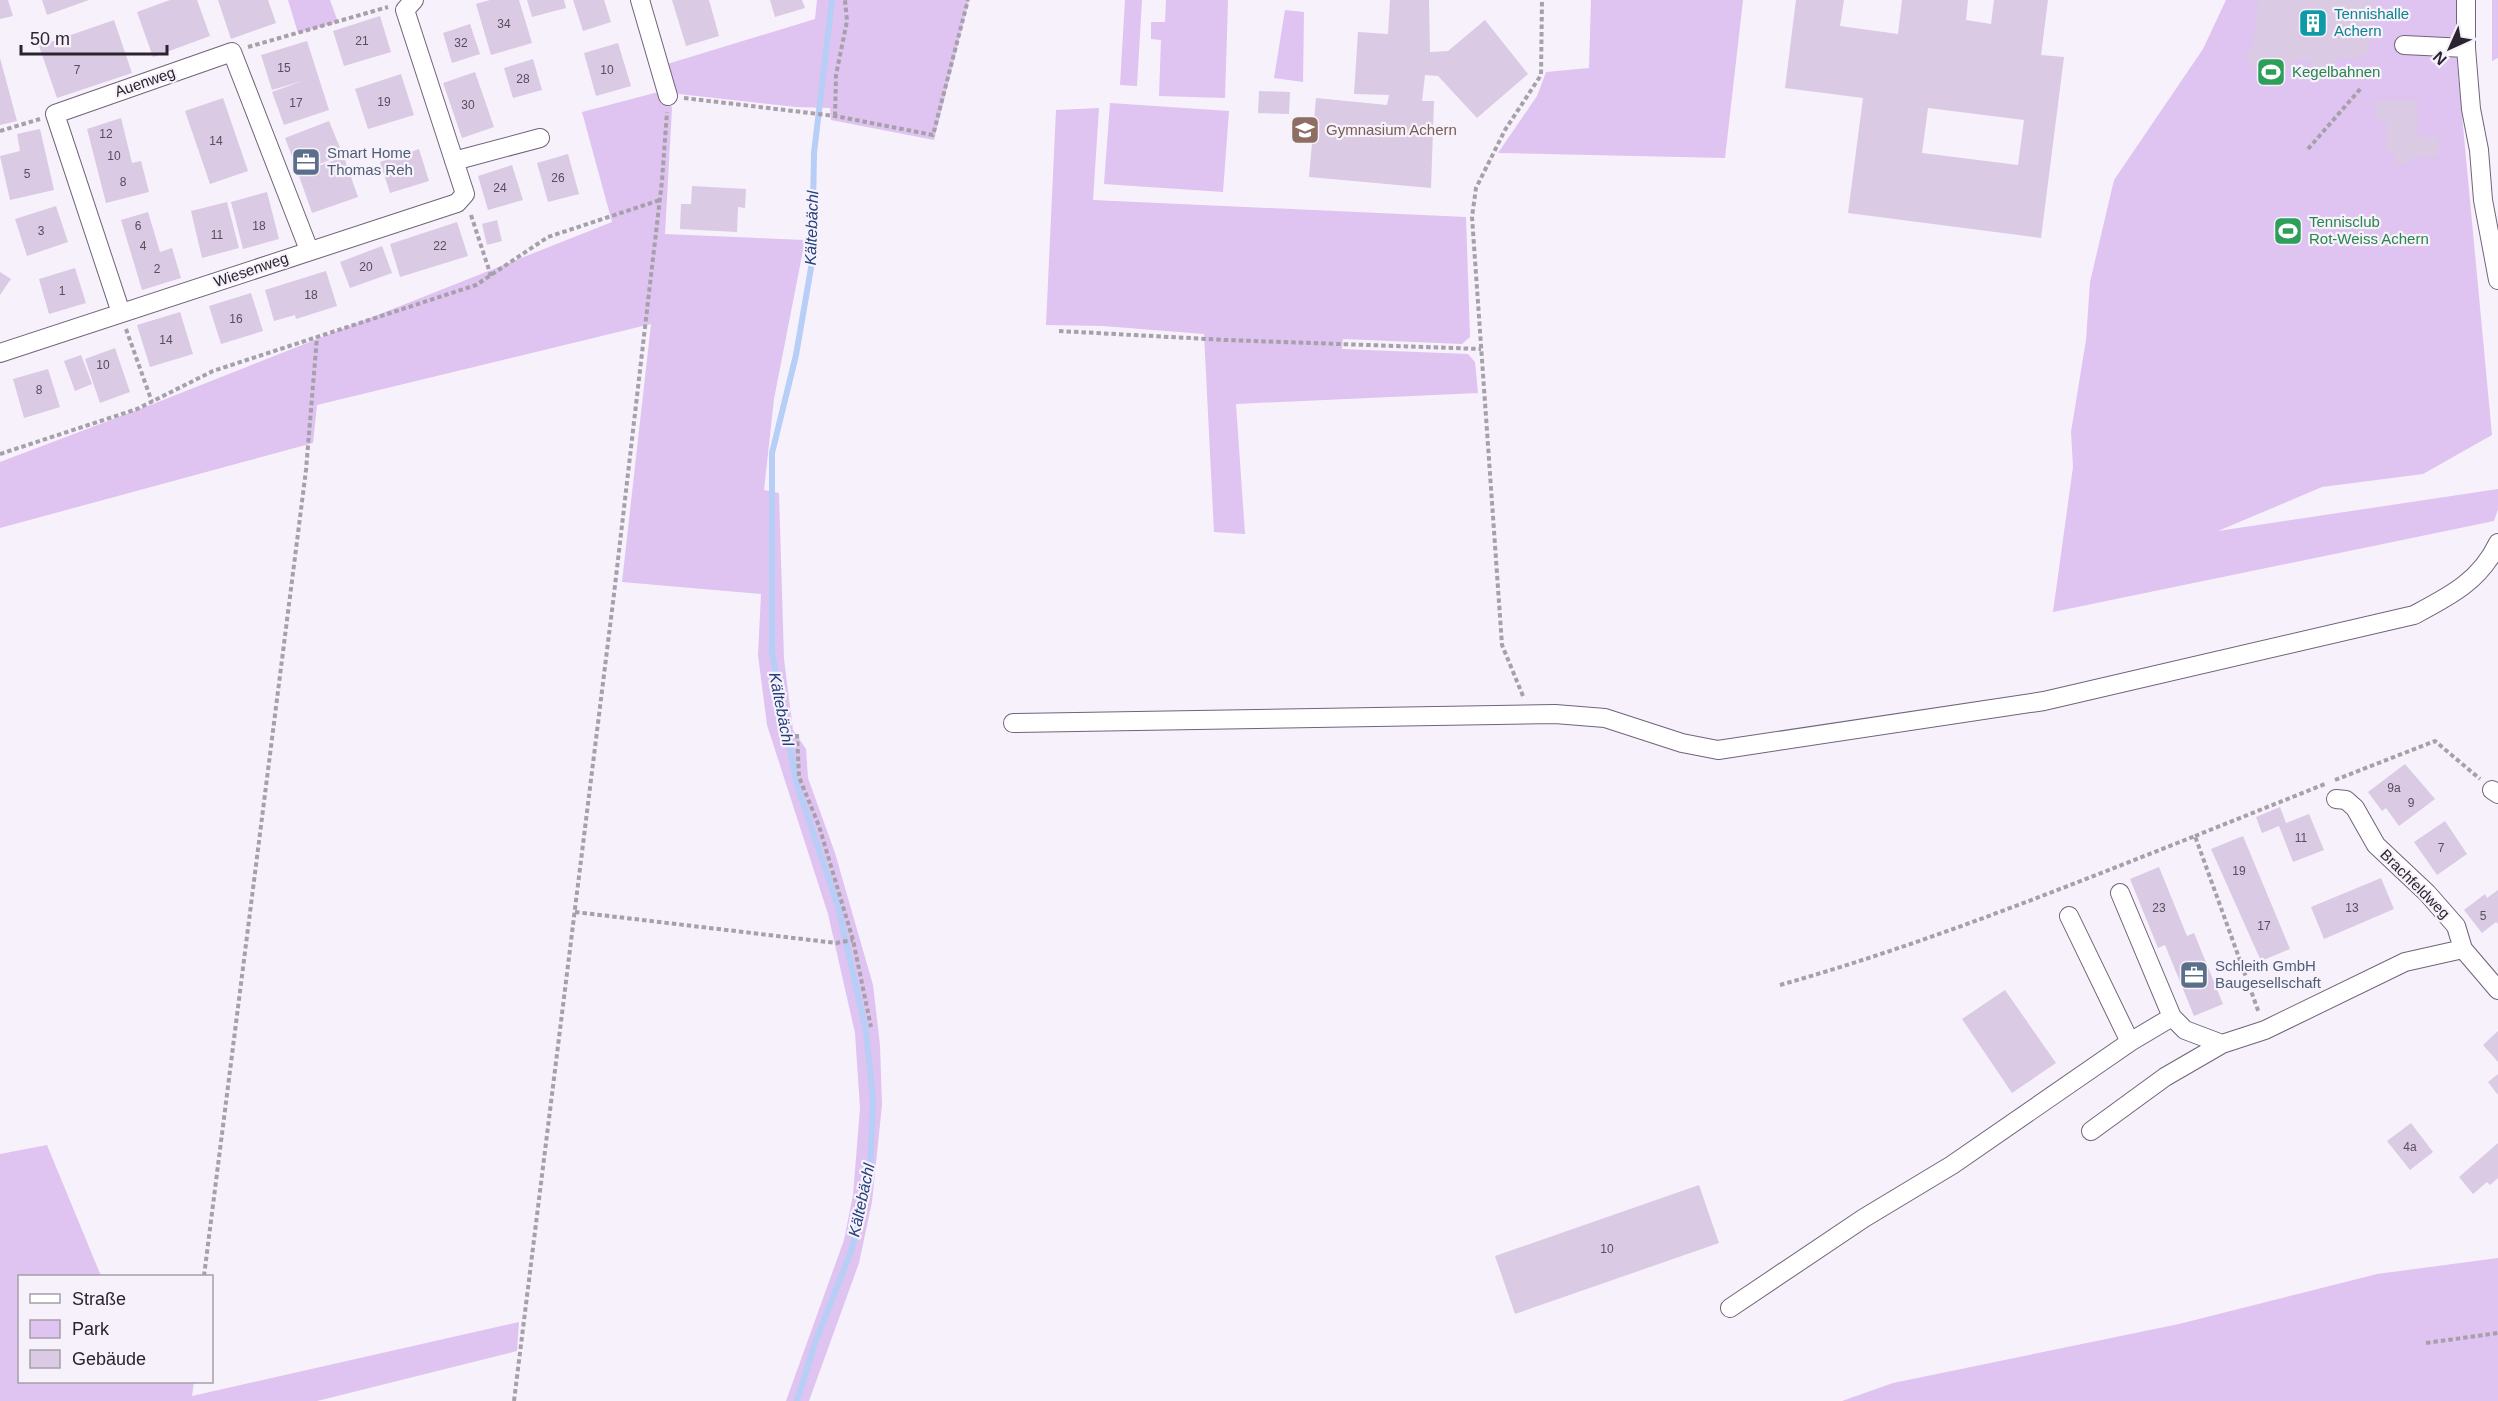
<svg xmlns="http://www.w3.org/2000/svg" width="2498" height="1401" viewBox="0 0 2498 1401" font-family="Arial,sans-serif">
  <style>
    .green { fill: #dfc3f0 }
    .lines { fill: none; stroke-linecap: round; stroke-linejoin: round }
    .stream { stroke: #b7cef6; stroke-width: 6 }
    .building { fill: #dacae4; fill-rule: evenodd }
    .minor-casing { stroke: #716379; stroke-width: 20 }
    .path { stroke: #a6a0aa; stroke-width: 4; stroke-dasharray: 4.5 3; stroke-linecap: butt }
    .minor { stroke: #fff; stroke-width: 18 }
    .labels { text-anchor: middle; stroke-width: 4.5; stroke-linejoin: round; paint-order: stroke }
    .number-label { font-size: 12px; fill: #564e5c }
    .culture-label { font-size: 15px; fill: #0d838f; stroke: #f7f1fb; text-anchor: start }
    .leisure-label { font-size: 15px; fill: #27864d; stroke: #f7f1fb; text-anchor: start }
    .street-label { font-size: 15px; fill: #2a242e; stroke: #f7f1fb }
    .education-label { font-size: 15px; fill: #785e54; stroke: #f7f1fb; text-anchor: start }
    .service-label { font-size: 15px; fill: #4e5e75; stroke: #f7f1fb; text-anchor: start }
    .water-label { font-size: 16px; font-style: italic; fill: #22417c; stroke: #f7f1fb }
  </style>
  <rect width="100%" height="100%" fill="#f7f1fb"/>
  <path class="green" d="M 288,0 L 330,0 L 338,22 L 298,33 Z
    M 817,0 L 969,0 L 934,140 L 831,120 L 830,108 L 796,107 L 679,94 L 671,90 L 664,65 L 815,19 Z
    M 1125,0 L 1142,0 L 1137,86 L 1120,85 Z
    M 1166,0 L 1228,0 L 1225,98 L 1159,96 L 1161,40 L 1151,39 L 1151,22 L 1165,22 Z
    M 1591,0 L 1743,0 L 1725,158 L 1498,153 L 1537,96 L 1546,72 L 1589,68 Z
    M 2226,0 L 2456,0 L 2457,62 L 2492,435 L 2423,474 L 2322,487 L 2218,531 L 2498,489 L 2498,509 L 2494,521 L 2053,612 L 2073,467 L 2071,432 L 2086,340 L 2090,282 L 2114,180 L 2203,49 Z
    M 2492,0 L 2498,0 L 2498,58 L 2492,61 Z
    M 1285,10 L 1304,12 L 1303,82 L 1274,78 Z
    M 666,90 L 672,108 L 665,234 L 805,240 L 774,399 L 764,490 L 779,493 L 784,659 L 793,730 L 806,749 L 808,778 L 835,853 L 873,985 L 880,1045 L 882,1105 L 872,1202 L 859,1263 L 809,1401 L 786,1401 L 844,1240 L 853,1195 L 860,1108 L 855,1033 L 828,914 L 767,725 L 758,655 L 761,594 L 622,582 L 651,324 L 317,405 L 313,443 L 0,528 L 0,462 L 153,404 L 612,222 L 582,112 Z
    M 1110,103 L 1229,111 L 1223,192 L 1104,184 Z
    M 1099,108 L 1093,200 L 1466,217 L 1470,337 L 1462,344 L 1343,339 L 1342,349 L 1468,354 L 1475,362 L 1478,393 L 1236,404 L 1245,534 L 1214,532 L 1204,334 L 1103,326 L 1046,325 L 1056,110 Z
    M 47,1145 L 101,1276 L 20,1276 L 20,1382 L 194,1382 L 192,1396 L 519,1322 L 517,1351 L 317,1401 L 0,1401 L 0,1154 Z
    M 2498,1258 L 2498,1401 L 1842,1401 L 1893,1383 L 2179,1324 L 2377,1274 Z"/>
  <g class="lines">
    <path class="stream" d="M 797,1401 L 815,1343 L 851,1251 L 870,1175 L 873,1099 L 866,1031 L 838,906 L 797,785 L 772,653 L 772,453 L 796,355 L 812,262 L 814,153 L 832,0"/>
  </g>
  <path class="building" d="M 0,0 L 8,0 L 13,16 L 0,19 Z
    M 42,0 L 89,0 L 47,15 Z
    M 170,0 L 197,0 L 210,36 L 153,57 L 137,12 Z
    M 218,0 L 268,0 L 276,23 L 231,39 Z
    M 490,0 L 519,0 L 532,43 L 491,55 L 476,4 Z
    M 527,0 L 564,0 L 566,8 L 532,17 Z
    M 573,0 L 604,0 L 611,22 L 583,31 Z
    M 672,0 L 709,0 L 719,36 L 686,46 Z
    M 770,0 L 802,0 L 805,8 L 775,17 Z
    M 1390,0 L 1429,0 L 1430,52 L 1448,51 L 1485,20 L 1528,74 L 1477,118 L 1438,76 L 1425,75 L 1422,101 L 1434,101 L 1431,188 L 1309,177 L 1316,98 L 1387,105 L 1389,95 L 1354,94 L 1358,32 L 1388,34 Z
    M 1796,0 L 1844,0 L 1840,26 L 1898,34 L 1902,0 L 1968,0 L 1966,20 L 1991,24 L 1994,0 L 2048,0 L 2041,55 L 2064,57 L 2041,238 L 1848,213 L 1863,98 L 1785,88 ZM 1928,108 L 2024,120 L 2018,165 L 1922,153 Z
    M 2258,0 L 2374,0 L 2368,52 L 2361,59 L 2341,57 L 2331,71 L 2314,69 L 2309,61 L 2294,60 L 2285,72 L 2280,71 L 2271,75 L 2268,71 L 2260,76 L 2244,54 L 2253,45 Z
    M 380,16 L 391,52 L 344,66 L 333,31 Z
    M 114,20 L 132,73 L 57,98 L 39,46 Z
    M 470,24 L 480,54 L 452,63 L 443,33 Z
    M 307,41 L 329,110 L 284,125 L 272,92 L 302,81 L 272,90 L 261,55 Z
    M 618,43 L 631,86 L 596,96 L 584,53 Z
    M 0,58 L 17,121 L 0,125 Z
    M 533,59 L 542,90 L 513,98 L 504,68 Z
    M 475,72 L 494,127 L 462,138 L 443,83 Z
    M 401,74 L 414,115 L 368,129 L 355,89 Z
    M 1259,91 L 1290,92 L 1289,114 L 1258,113 Z
    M 223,98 L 248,171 L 210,184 L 185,111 Z
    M 2417,100 L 2418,136 L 2438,136 L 2439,157 L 2409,158 L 2409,164 L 2395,165 L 2395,152 L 2386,152 L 2386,120 L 2375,120 L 2375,101 Z
    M 121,118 L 132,163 L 141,161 L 149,192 L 106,203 L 87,129 Z
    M 329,121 L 343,155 L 298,172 L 285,138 Z
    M 40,129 L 54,190 L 10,200 L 0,156 L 20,151 L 17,134 Z
    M 419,149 L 429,181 L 390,193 L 380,162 Z
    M 568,154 L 579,194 L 548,202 L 537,163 Z
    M 344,157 L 358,197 L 312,213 L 298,173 Z
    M 512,165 L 523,200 L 488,210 L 478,176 Z
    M 692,186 L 746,189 L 745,208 L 738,207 L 737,232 L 680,229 L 681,204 L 691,204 Z
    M 267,192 L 279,239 L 243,249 L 231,202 Z
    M 227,202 L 239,248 L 202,258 L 191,211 Z
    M 56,206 L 68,242 L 27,256 L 15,219 Z
    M 148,212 L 160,252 L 172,248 L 181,278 L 142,290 L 121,220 Z
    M 497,220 L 502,241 L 487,245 L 482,224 Z
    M 457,222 L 468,256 L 400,277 L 390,244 Z
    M 382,246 L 392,273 L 350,288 L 340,262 Z
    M 75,268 L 86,303 L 49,314 L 39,279 Z
    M 326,271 L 337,306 L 296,319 L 295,315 L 274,321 L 265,290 Z
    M 0,272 L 11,279 L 0,295 Z
    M 251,293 L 263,331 L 221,344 L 209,306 Z
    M 180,312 L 193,354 L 150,367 L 137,325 Z
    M 115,348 L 130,392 L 100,403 L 85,359 Z
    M 81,355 L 92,384 L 75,391 L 64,361 Z
    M 48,369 L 60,407 L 24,418 L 13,379 Z
    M 2405,764 L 2435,799 L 2399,826 L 2386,808 L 2382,811 L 2368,792 Z
    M 2280,807 L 2286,823 L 2309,814 L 2324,850 L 2293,862 L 2279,826 L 2262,833 L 2256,817 Z
    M 2445,821 L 2467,854 L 2437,875 L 2414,842 Z
    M 2243,836 L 2290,949 L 2261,961 L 2211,849 Z
    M 2159,867 L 2187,936 L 2194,933 L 2223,1004 L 2194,1016 L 2165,945 L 2158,948 L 2130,879 Z
    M 2381,878 L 2394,909 L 2324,939 L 2311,907 Z
    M 2498,890 L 2498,924 L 2496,922 L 2482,933 L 2464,910 L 2485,894 L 2487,898 Z
    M 2005,990 L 2056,1063 L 2012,1093 L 1962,1019 Z
    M 2498,1031 L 2498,1062 L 2483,1045 Z
    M 2498,1074 L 2498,1095 L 2488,1082 Z
    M 2411,1123 L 2433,1152 L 2410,1170 L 2387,1141 Z
    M 2498,1143 L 2498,1178 L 2490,1185 L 2487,1182 L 2473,1194 L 2459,1177 Z
    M 1699,1185 L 1719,1243 L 1515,1314 L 1495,1256 Z"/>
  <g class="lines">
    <g class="minor-casing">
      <path id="minor" d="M 640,0 L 668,96
        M 2466,0 L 2466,48 L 2471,109 L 2479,150 L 2483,200 L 2498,280
        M 2404,45 L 2466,48
        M 454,161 L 540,138
        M 121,313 L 55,114 L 232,52 L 309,250
        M 0,353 L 457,203 L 465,194 L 405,10 L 414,0
        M 1013,723 L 1555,714 L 1605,718 L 1682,743 L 1718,750 L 2044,701 L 2414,615 C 2450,596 2480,581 2498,543
        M 2492,790 L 2498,794
        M 2336,799 L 2346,800 L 2355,808 L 2376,845 L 2427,893 L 2456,926 L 2463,949 L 2498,990
        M 2120,893 L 2172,1017 L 2185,1030 L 2222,1044
        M 2069,916 L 2130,1042 L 2172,1017
        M 2091,1131 L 2165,1077 L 2222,1044 L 2265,1030 L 2405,962 L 2463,949
        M 1730,1308 L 1864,1218 L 1952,1165 L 2130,1042"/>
    </g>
    <path class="path" d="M 248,47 L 388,7
      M 684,98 L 835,116 L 933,135 L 968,0
      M 835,116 L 836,75 L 847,21 L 845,0
      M 0,131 L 40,119
      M 2308,149 L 2362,87
      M 471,215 L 491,276
      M 126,329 L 152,402
      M 1059,331 L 1226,340 L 1481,349
      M 0,454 L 137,409 L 213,371 L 476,285 L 548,237 L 660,200
      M 1523,696 L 1502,645 L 1472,217 L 1476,188 L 1505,130 L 1541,75 L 1542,0
      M 797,734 L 799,777 L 819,826 L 853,940 L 871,1027
      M 2335,780 L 2435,741 L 2480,779
      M 2195,836 L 2325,784
      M 575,912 L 836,943 L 853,940
      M 1780,985 C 1922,945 2058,890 2195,836 L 2259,1013
      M 204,1276 L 306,470 L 317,337
      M 2426,1343 L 2498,1333
      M 514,1401 L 614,594 L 662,181 L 667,112"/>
    <use href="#minor" class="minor"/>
  </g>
  <defs>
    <g id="building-square" transform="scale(1.5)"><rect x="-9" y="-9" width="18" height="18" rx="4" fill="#0f9aa8" stroke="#f7f1fb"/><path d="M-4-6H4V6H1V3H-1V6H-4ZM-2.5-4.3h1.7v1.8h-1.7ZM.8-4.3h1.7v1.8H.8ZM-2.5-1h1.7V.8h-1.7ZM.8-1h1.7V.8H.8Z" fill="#fff"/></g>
    <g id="stadium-square" transform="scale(1.5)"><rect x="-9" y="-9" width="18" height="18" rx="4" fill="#2e9e5b" stroke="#f7f1fb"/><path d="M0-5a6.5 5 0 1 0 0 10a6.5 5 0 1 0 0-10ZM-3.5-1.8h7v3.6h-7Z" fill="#fff"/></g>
    <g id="school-square" transform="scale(1.5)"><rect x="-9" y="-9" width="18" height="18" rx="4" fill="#8d6e63" stroke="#f7f1fb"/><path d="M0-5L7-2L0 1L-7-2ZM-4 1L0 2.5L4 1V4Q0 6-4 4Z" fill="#fff"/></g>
    <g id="office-square" transform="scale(1.5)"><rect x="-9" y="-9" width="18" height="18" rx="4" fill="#5c6f8a" stroke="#f7f1fb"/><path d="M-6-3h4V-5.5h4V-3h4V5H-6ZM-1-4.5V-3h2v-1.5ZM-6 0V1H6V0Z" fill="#fff"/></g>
  </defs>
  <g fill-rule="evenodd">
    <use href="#building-square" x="2313" y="23"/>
    <use href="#stadium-square" x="2271" y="72"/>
    <use href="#school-square" x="1305" y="130"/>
    <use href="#office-square" x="306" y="162"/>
    <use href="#stadium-square" x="2288" y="231"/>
    <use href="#office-square" x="2194" y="975"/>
  </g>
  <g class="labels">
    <g class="number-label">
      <text x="504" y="28">34</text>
      <text x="362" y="45">21</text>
      <text x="461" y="47">32</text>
      <text x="284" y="72">15</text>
      <text x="77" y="74">7</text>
      <text x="607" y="74">10</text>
      <text x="523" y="83">28</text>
      <text x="384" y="106">19</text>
      <text x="296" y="107">17</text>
      <text x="468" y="109">30</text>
      <text x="106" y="138">12</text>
      <text x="216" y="145">14</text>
      <text x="114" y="160">10</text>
      <text x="27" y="178">5</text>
      <text x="558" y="182">26</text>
      <text x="123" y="186">8</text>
      <text x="500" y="192">24</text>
      <text x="138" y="230">6</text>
      <text x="259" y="230">18</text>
      <text x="41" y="235">3</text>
      <text x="217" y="239">11</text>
      <text x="143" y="250">4</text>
      <text x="440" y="250">22</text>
      <text x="366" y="271">20</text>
      <text x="157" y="273">2</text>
      <text x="62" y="295">1</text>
      <text x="311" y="299">18</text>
      <text x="236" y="323">16</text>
      <text x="166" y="344">14</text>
      <text x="103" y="369">10</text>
      <text x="39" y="394">8</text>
      <text x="2394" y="792">9a</text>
      <text x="2411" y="807">9</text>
      <text x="2301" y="842">11</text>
      <text x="2441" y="852">7</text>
      <text x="2239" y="875">19</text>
      <text x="2159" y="912">23</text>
      <text x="2352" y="912">13</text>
      <text x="2483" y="920">5</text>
      <text x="2264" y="930">17</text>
      <text x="2410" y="1151">4a</text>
      <text x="1607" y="1253">10</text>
    </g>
    <g class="culture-label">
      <text x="2334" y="19">Tennishalle<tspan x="2334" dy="17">Achern</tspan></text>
    </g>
    <g class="leisure-label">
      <text x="2292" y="77">Kegelbahnen</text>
      <text x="2309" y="227">Tennisclub<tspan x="2309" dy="17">Rot-Weiss Achern</tspan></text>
    </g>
    <g class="street-label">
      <text transform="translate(145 82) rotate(-19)" y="5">Auenweg</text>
      <text transform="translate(251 270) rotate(-19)" y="5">Wiesenweg</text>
      <text transform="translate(2415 884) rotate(45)" y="5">Brachfeldweg</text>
    </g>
    <g class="education-label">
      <text x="1326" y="135">Gymnasium Achern</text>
    </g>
    <g class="service-label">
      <text x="327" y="158">Smart Home<tspan x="327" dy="17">Thomas Reh</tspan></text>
      <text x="2215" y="971">Schleith GmbH<tspan x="2215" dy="17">Baugesellschaft</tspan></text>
    </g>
    <g class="water-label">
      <text transform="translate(811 228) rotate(-88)" y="6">Kältebächl</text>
      <text transform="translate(782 709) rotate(79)" y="6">Kältebächl</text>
      <text transform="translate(861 1200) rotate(-78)" y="6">Kältebächl</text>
    </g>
  </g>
  <rect x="18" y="1275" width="195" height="108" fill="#f7f1fb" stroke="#a59fa9" stroke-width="1.5"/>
  <rect x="30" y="1294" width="30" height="9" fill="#ffffff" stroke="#a59fa9" stroke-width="1.5"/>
  <text x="72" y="1305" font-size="18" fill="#2a242e">Straße</text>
  <rect x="30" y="1320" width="30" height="18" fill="#dfc3f0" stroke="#a59fa9" stroke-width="1.5"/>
  <text x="72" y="1335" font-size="18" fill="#2a242e">Park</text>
  <rect x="30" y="1350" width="30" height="18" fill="#dacae4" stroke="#a59fa9" stroke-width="1.5"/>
  <text x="72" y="1365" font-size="18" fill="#2a242e">Gebäude</text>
  <g transform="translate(2450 48) rotate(225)" stroke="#f7f1fb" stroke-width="4.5" paint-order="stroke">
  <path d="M0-4.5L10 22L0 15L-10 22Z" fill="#2a242e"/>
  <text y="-9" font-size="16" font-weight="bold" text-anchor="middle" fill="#2a242e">N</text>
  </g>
  <path d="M21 45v9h146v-9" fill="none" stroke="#2a242e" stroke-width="3"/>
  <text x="30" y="45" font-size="18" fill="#2a242e" stroke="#f7f1fb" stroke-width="4.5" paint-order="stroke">50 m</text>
</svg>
